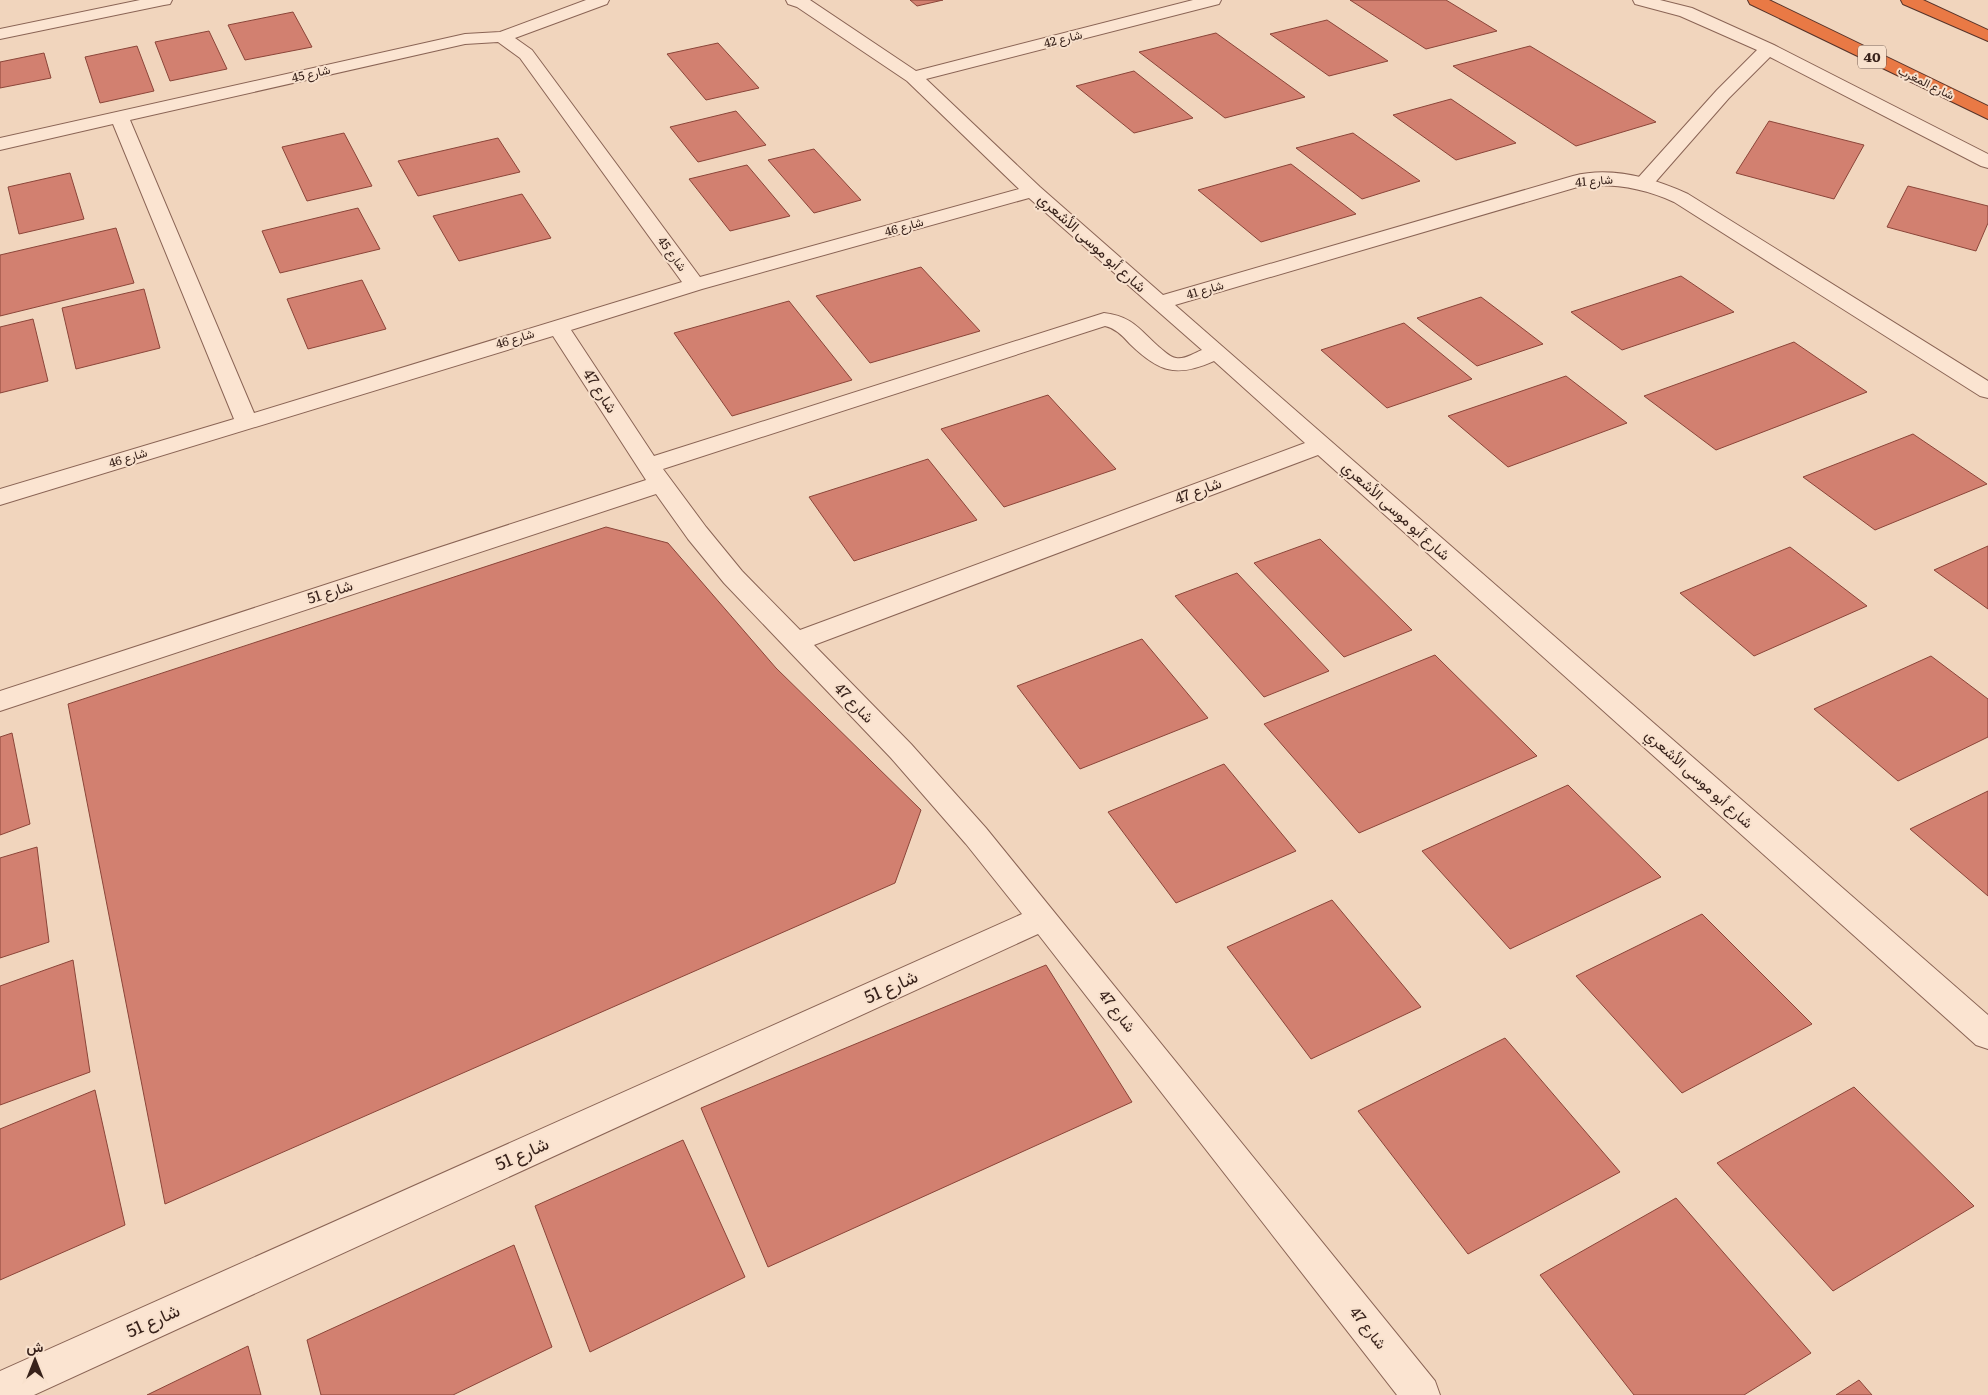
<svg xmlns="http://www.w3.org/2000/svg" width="1988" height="1395" viewBox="0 0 1988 1395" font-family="Literata,Vazirmatn,serif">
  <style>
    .building { fill: #d28070; stroke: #8b4539 }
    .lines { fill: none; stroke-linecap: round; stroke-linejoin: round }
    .service-casing { stroke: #8a6455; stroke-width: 2 }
    .minor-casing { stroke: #8a6455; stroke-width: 2 }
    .motorway-casing { stroke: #57342a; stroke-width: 2 }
    .service { fill: #fbe4d1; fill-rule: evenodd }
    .minor { fill: #fbe4d1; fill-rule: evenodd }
    .motorway { fill: #e97945; fill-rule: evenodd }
    .labels { text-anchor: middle; stroke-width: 4; stroke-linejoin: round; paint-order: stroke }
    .far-street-label { font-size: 12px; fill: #38221b; stroke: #f8e1cd }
    .shield { fill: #f8e1cd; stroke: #725b50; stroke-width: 1 }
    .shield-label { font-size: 14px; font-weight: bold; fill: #38221b }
    .street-label { font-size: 15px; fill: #38221b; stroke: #f8e1cd }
    .near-street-label { font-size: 18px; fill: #38221b; stroke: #f8e1cd }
  </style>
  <rect width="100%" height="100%" fill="#f1d5bd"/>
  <path class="building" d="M 910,0 L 943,0 L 917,6 Z
    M 1350,0 L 1446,0 L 1497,31 L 1426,49 Z
    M 293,12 L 312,47 L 245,60 L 228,25 Z
    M 1327,20 L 1388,61 L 1329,76 L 1270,34 Z
    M 209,31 L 227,69 L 170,81 L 155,42 Z
    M 1216,33 L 1305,97 L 1225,118 L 1139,52 Z
    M 718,43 L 759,88 L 706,100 L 667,54 Z
    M 137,46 L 154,91 L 100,103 L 85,57 Z
    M 1530,46 L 1656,122 L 1576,146 L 1453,66 Z
    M 44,53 L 51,78 L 0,88 L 0,62 Z
    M 1134,71 L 1193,118 L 1134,133 L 1076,86 Z
    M 1451,99 L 1516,143 L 1456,160 L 1393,115 Z
    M 736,111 L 766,145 L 698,162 L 670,127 Z
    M 1769,121 L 1864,145 L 1834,199 L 1736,173 Z
    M 344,133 L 372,186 L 307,201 L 282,147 Z
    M 1353,133 L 1420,181 L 1362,199 L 1296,148 Z
    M 498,138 L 520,172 L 418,196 L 398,161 Z
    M 814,149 L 861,200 L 814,213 L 768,160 Z
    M 1291,164 L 1356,214 L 1261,242 L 1198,190 Z
    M 747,165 L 790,216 L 730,231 L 689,179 Z
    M 70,173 L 84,219 L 19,234 L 8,187 Z
    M 1908,186 L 1988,206 L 1988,223 L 1976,251 L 1887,227 Z
    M 522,194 L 551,238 L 459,261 L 433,216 Z
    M 358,208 L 380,249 L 280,273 L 262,231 Z
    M 116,228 L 134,283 L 0,316 L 0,255 Z
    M 921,267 L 980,331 L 870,363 L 816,296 Z
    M 1681,276 L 1734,312 L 1622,350 L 1571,312 Z
    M 362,280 L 386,329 L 308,349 L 287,299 Z
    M 144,289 L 160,348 L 76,369 L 62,308 Z
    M 1481,297 L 1543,344 L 1477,366 L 1417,318 Z
    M 789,301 L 852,380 L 732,416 L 674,333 Z
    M 33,319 L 48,381 L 0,393 L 0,327 Z
    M 1404,323 L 1472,379 L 1387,408 L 1321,350 Z
    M 1794,342 L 1867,392 L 1716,450 L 1644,396 Z
    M 1566,376 L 1627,423 L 1508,467 L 1448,416 Z
    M 1048,395 L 1116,469 L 1004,507 L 941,429 Z
    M 1913,434 L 1987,484 L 1875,530 L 1803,477 Z
    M 928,459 L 977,520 L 854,561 L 809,497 Z
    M 606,527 L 668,543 L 776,668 L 921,810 L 895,883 L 165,1204 L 68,704 Z
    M 1320,539 L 1412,630 L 1344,657 L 1254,563 Z
    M 1988,546 L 1988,609 L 1934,570 Z
    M 1790,547 L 1867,606 L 1754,656 L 1680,593 Z
    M 1237,573 L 1329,671 L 1264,697 L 1175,596 Z
    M 1142,639 L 1208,718 L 1080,769 L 1017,686 Z
    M 1435,655 L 1537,756 L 1359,833 L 1264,724 Z
    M 1931,656 L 1988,699 L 1988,737 L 1898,781 L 1814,709 Z
    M 12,733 L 30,824 L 0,835 L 0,737 Z
    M 1224,764 L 1296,851 L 1176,903 L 1108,812 Z
    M 1568,785 L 1661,877 L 1510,949 L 1422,851 Z
    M 1988,791 L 1988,896 L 1910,829 Z
    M 37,847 L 49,942 L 0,958 L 0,858 Z
    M 1332,900 L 1421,1007 L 1311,1059 L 1227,947 Z
    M 1702,914 L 1812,1024 L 1682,1093 L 1576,976 Z
    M 73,960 L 90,1072 L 0,1105 L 0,986 Z
    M 1046,965 L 1132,1102 L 768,1267 L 701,1108 Z
    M 1505,1038 L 1620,1172 L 1468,1254 L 1358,1111 Z
    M 1854,1087 L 1974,1206 L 1833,1291 L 1717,1163 Z
    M 95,1090 L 125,1225 L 0,1280 L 0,1129 Z
    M 683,1140 L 745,1277 L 590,1352 L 535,1206 Z
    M 1676,1198 L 1811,1353 L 1744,1395 L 1634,1395 L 1540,1275 Z
    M 514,1245 L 552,1347 L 453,1395 L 321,1395 L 307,1340 Z
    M 248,1346 L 261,1395 L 147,1395 Z
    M 1859,1380 L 1872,1395 L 1836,1395 Z"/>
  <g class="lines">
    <g class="service-casing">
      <path id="service" d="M 1633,0 L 1660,0 L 1692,8 L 1774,45 L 1988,154 L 1988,168 L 1981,166 L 1770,57 L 1729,98 L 1651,187 L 1644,189 L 1637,187 L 1634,183 L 1637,179 L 1717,90 L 1757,50 L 1680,16 L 1635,4 Z"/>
    </g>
    <g class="minor-casing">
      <path id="minor" d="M 140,0 L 172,0 L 170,4 L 164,5 L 0,39 L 0,29 Z
        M 586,0 L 609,0 L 607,4 L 515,38 L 532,50 L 700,277 L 1019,189 L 907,81 L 797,7 L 788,4 L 786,0 L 810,0 L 916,71 L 1193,0 L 1221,0 L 1219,4 L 926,79 L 1040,187 L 1163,295 L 1573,176 C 1611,166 1653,178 1688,194 L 1988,381 L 1988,398 L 1980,396 L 1674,202 C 1644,188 1615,183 1581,186 L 1175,305 L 1988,1015 L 1988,1049 L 1976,1045 L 1318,455 L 814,645 L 911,744 L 986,828 L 1435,1381 L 1440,1395 L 1397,1395 L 1038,934 L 34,1395 L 0,1395 L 0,1371 L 1022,914 L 966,844 L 891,758 L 724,583 L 688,539 L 656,494 L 0,711 L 0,691 L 646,480 L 553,336 L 0,505 L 0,489 L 234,419 L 113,124 L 0,150 L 0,138 L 465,34 L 500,32 ZM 498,42 L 520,58 L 682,282 L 254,413 L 130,120 L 465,44 ZM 1029,198 L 1202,350 C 1194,353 1184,360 1176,358 C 1170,357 1164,351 1159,347 C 1140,330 1132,316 1104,313 L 654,456 L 571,330 L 702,289 ZM 1105,326 C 1115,328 1123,336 1130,344 C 1159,372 1176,378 1214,361 L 1305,443 L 800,630 L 742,571 L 706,527 L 663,469 Z"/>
    </g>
    <g class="motorway-casing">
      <path id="motorway" d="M 1748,0 L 1769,0 L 1988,106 L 1988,119 L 1750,4 Z
        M 1901,0 L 1923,0 L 1988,30 L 1988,41 L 1903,4 Z"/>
    </g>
    <use href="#service" class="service"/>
    <use href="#minor" class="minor"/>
    <use href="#motorway" class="motorway"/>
  </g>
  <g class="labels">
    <g class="far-street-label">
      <text transform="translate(1063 39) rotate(-14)" y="4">شارع 42</text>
      <text transform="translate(311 74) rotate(-13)" y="4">شارع 45</text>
      <text transform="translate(1926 83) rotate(26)" y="4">شارع المغرب</text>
      <text transform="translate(1594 181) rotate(-5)" y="4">شارع 41</text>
      <text transform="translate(904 227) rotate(-16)" y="4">شارع 46</text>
      <text transform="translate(672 254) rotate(54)" y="4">شارع 45</text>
      <text transform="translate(1205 290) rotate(-16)" y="4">شارع 41</text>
      <text transform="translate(515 339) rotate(-17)" y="4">شارع 46</text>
      <text transform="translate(128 458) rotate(-17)" y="4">شارع 46</text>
    </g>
    <rect class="shield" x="1858" y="45.5" width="28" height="23" rx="4"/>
    <g class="shield-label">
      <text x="1872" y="62">40</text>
    </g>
    <g class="street-label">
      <text transform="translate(1092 243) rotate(42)" y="5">شارع أبو موسى الأشعري</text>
      <text transform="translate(600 391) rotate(57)" y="5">شارع 47</text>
      <text transform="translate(1198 491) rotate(-21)" y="5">شارع 47</text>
      <text transform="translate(1396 511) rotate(42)" y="5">شارع أبو موسى الأشعري</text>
      <text transform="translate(330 592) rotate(-18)" y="5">شارع 51</text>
      <text transform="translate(854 703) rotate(46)" y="5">شارع 47</text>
      <text transform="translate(1699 779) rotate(42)" y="5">شارع أبو موسى الأشعري</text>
      <text transform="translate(1117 1011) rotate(52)" y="5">شارع 47</text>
      <text transform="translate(1368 1328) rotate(52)" y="5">شارع 47</text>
    </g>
    <g class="near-street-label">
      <text transform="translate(891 987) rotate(-24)" y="6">شارع 51</text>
      <text transform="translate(522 1154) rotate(-24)" y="6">شارع 51</text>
      <text transform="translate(153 1321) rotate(-24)" y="6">شارع 51</text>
    </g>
  </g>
  <g transform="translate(35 1360)" stroke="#f8e1cd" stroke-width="4" paint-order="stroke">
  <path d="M0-4L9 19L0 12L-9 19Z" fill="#38221b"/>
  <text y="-8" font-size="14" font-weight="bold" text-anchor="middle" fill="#38221b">ش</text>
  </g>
</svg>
